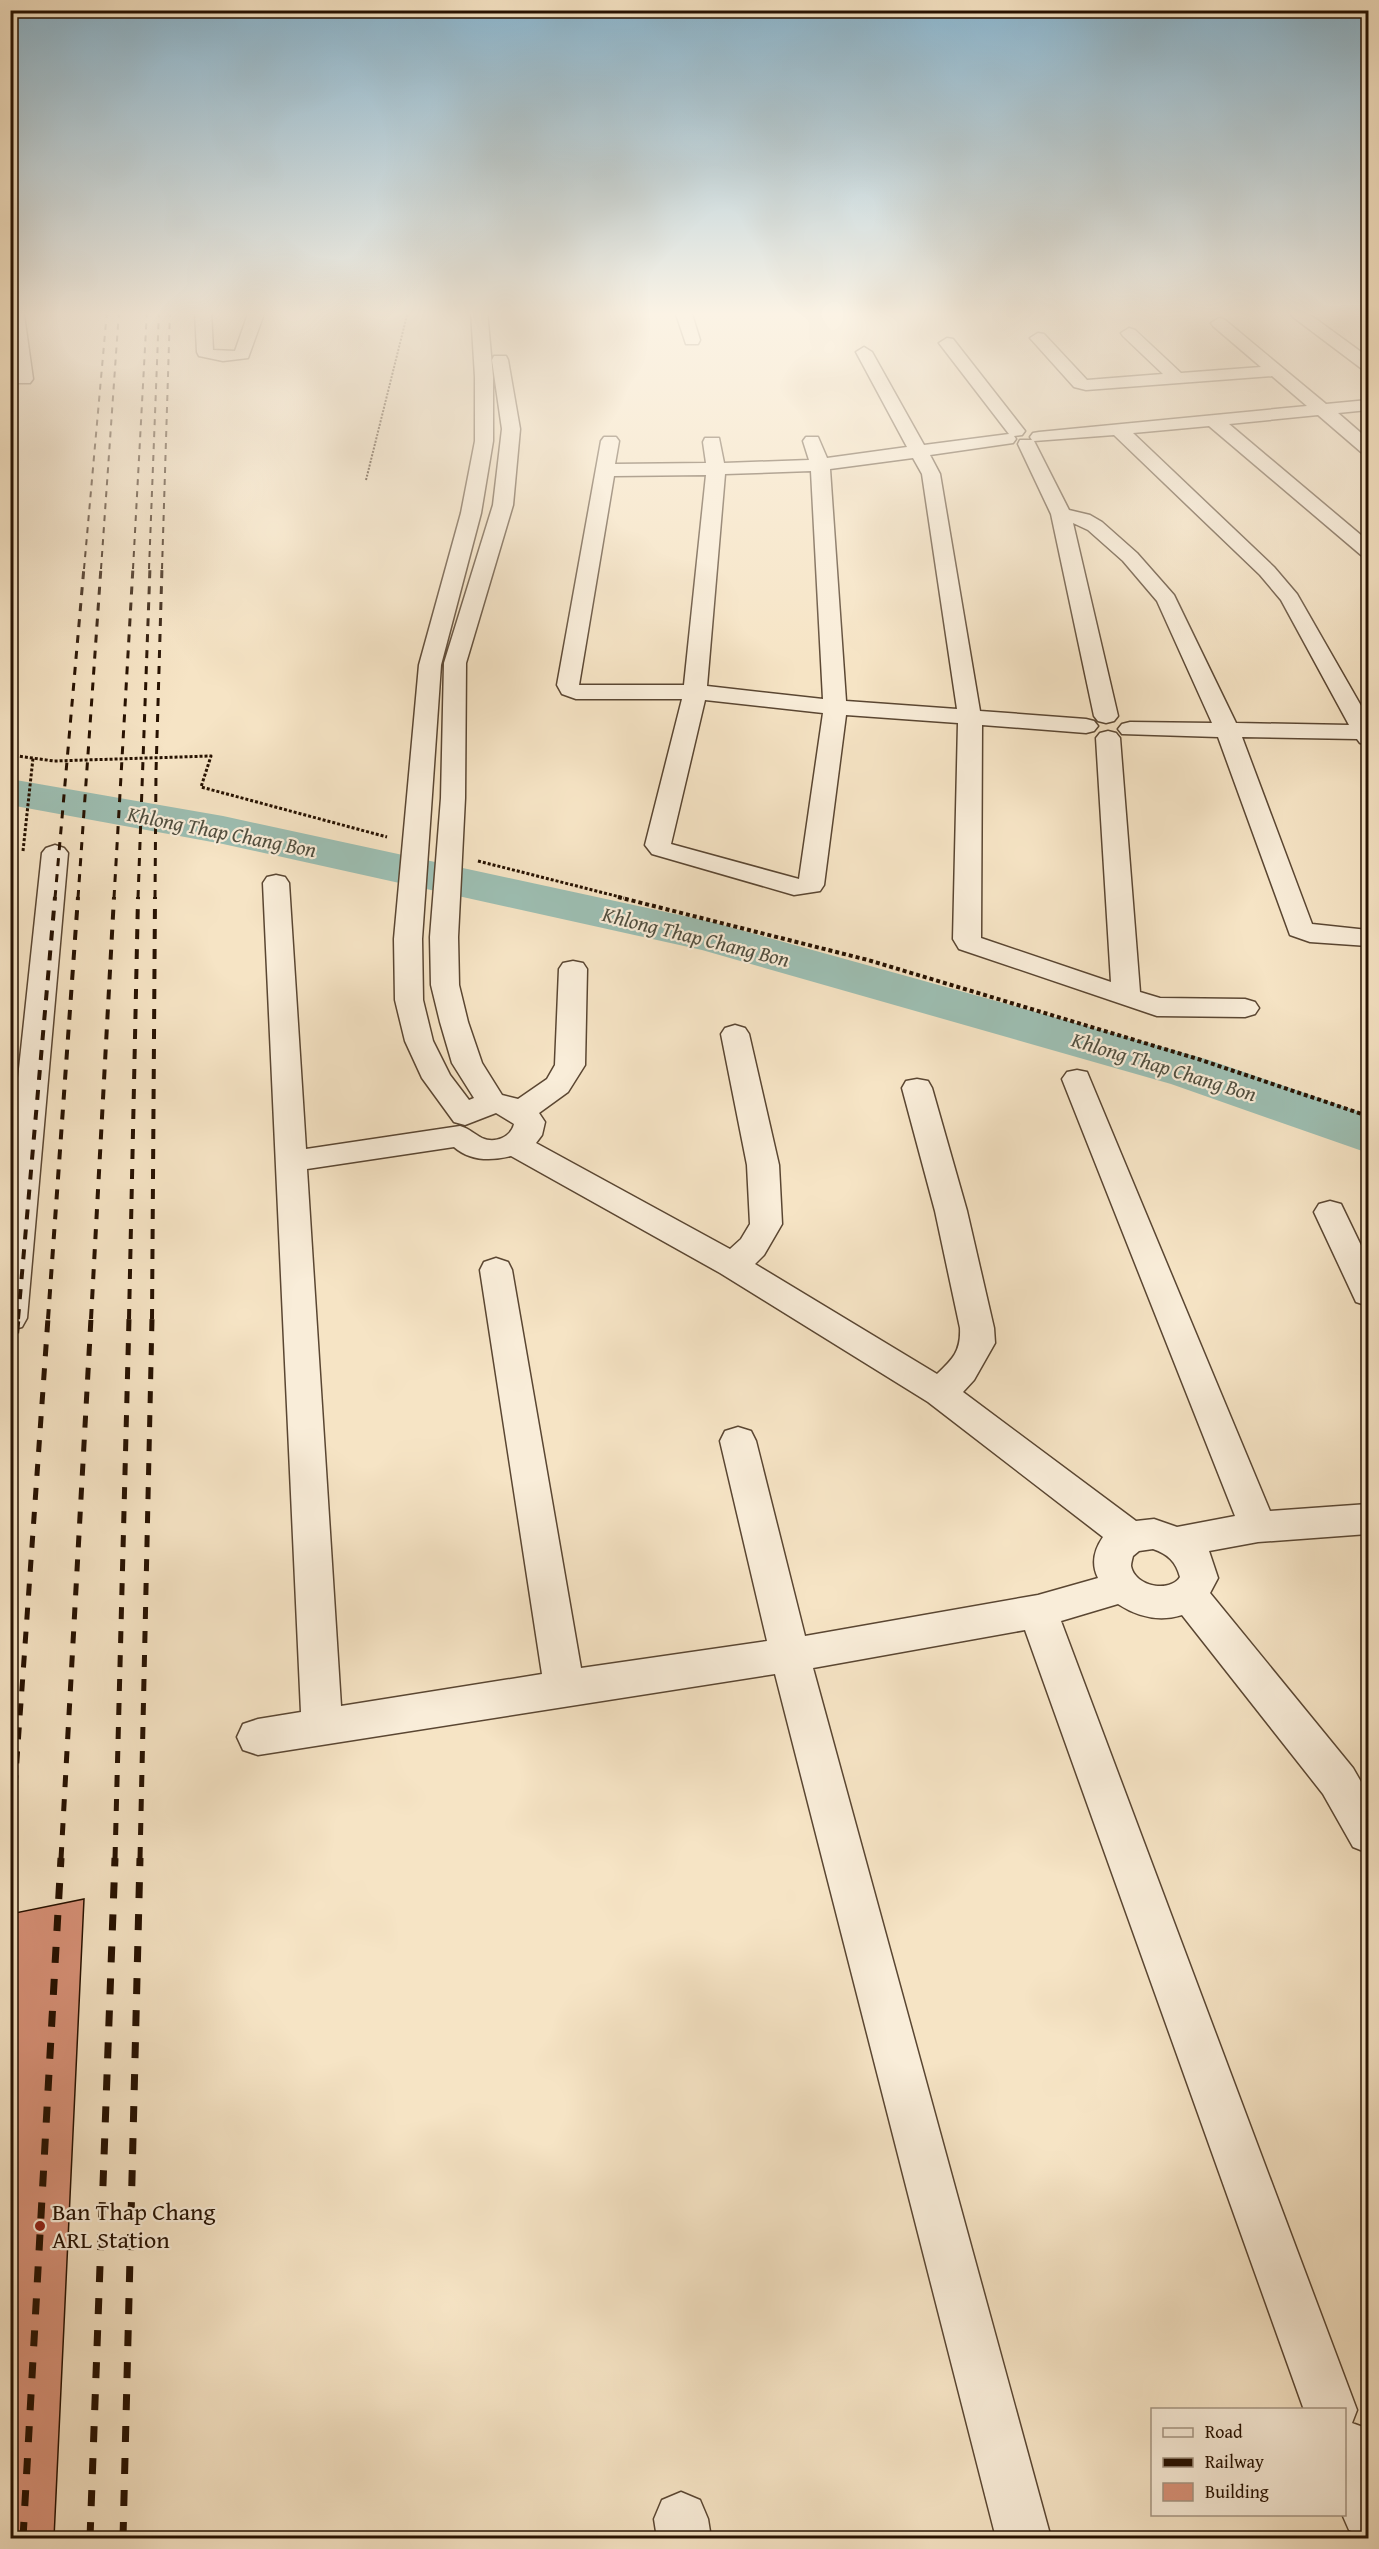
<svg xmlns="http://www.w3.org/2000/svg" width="1379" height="2549" viewBox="0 0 1379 2549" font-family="'Gentium Book Plus',serif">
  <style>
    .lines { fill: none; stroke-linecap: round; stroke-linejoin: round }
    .river { fill: #9dbfb3; fill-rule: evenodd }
    .building { fill: #d89279; stroke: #261101; stroke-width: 1.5 }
    .minor-casing { stroke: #5a4632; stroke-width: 3 }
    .path-far2 { stroke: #261101; stroke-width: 2; stroke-dasharray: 2 1.5; stroke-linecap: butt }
    .path-far1 { stroke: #261101; stroke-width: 3; stroke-dasharray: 3 2; stroke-linecap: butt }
    .path { stroke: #261101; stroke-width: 4; stroke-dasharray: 4 3; stroke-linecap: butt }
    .minor { fill: #f9edd9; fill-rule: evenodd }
    .rail-far4 { stroke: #261101; stroke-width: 2; stroke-dasharray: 6 6; stroke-linecap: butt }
    .rail-far3 { stroke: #261101; stroke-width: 3; stroke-dasharray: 8 8; stroke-linecap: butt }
    .rail-far2 { stroke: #261101; stroke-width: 4; stroke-dasharray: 10 10; stroke-linecap: butt }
    .rail-far1 { stroke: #261101; stroke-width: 5; stroke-dasharray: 12 12; stroke-linecap: butt }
    .rail { stroke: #261101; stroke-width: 7; stroke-dasharray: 16 16; stroke-linecap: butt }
    .poi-dot { fill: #8f2418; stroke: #f9edd9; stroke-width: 2 }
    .labels { text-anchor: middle; stroke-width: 4.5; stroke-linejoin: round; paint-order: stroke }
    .water-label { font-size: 21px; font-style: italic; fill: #504e3f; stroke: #f9edd9 }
    .near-poi-label { font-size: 24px; fill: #261101; stroke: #f9edd9; text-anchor: start }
  </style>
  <rect width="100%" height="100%" fill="#f6e4c5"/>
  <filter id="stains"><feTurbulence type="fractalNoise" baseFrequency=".00333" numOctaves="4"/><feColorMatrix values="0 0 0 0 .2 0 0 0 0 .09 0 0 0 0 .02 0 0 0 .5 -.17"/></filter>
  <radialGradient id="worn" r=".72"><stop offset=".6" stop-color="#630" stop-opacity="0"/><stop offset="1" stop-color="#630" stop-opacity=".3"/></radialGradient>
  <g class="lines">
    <path class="river" d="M 10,779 L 223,816 L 712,922 L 1209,1060 L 1368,1115 L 1368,1153 L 1171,1084 L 702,950 L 223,844 L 10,805 Z"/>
  </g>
  <path class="building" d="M 84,1899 L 54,2538 L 10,2538 L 10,1914 Z"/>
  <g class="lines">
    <g class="minor-casing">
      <path id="minor" d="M 10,311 L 22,312 L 24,315 L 33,379 L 30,383 L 18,383 L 15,379 L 10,337 Z
        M 195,311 L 211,311 L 213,350 L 235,351 L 249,311 L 265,311 L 248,358 L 223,361 L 199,356 L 197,352 Z
        M 471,311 L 487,311 L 493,377 L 493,441 L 481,513 L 441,665 L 422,939 L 423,1000 L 433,1041 L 450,1075 L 469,1100 L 474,1098 L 452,1063 L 440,1022 L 431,985 L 430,937 L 441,798 L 444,663 L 493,505 L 502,429 L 492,360 L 494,356 L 506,356 L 508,360 L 520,429 L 513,505 L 466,663 L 465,798 L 458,937 L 459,985 L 468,1022 L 482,1063 L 502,1095 L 518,1099 L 547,1079 L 555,1065 L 559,969 L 563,963 L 573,961 L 583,963 L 587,969 L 585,1065 L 568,1092 L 539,1113 L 545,1122 L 542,1135 L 536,1143 L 730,1249 L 741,1239 L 750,1224 L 747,1165 L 721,1034 L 725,1028 L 735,1025 L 745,1028 L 749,1034 L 779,1165 L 782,1224 L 764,1255 L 755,1264 L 937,1374 C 953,1359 961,1351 960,1328 L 935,1211 L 902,1088 L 906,1081 L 917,1079 L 928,1081 L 932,1088 L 967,1211 L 994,1328 L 995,1343 L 974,1380 L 963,1392 L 1136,1521 L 1154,1519 L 1177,1527 L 1235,1516 L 1062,1079 L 1067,1072 L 1077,1070 L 1087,1072 L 1270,1511 L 1368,1504 L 1368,1534 L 1258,1542 L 1209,1551 L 1218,1578 L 1210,1593 L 1353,1768 L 1368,1794 L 1368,1853 L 1353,1847 L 1323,1794 L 1182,1615 C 1159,1622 1138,1617 1118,1604 L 1061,1621 L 1357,2410 L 1352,2423 L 1363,2427 L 1368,2441 L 1368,2538 L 1349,2530 L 1342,2514 L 1344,2514 L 1344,2410 L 1304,2410 L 1025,1630 L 813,1668 L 1051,2538 L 996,2538 L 775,1674 L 258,1755 L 243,1750 L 237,1737 L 243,1724 L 258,1719 L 301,1712 L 263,883 L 267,877 L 276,875 L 285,877 L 289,883 L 306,1149 L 460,1126 C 470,1129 474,1134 482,1138 C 495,1144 511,1137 514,1124 L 496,1113 L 465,1125 L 454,1122 L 422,1078 L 405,1041 L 395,1000 L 394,939 L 419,665 L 461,513 L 475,441 L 475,377 ZM 454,1147 C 470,1161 491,1161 511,1156 L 720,1273 L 928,1402 L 1103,1537 C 1094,1550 1091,1564 1098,1578 L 1038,1595 L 805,1636 L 756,1441 L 751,1431 L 738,1427 L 725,1431 L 720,1441 L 767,1641 L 581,1668 L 512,1270 L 508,1262 L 496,1258 L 484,1262 L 480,1270 L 542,1674 L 341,1706 L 307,1169 ZM 1153,1549 C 1168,1554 1176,1562 1180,1577 C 1170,1593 1135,1587 1131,1566 C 1131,1563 1132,1560 1133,1556 L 1139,1551 Z
        M 675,311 L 691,311 L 700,340 L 698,344 L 686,344 Z
        M 1293,311 L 1305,311 L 1368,357 L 1368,370 L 1362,369 L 1293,317 L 1291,314 Z
        M 1219,318 L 1225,320 L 1326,404 L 1368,400 L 1368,410 L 1338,413 L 1368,439 L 1368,454 L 1361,452 L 1318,415 L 1229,424 L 1368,541 L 1368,557 L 1361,555 L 1209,426 L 1133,433 L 1274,567 L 1297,594 L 1368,718 L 1368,745 L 1360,743 L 1357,739 L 1242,737 L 1312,924 L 1368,930 L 1368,946 L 1310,942 L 1290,935 L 1218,737 L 1122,734 L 1118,729 L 1122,724 L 1130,722 L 1212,723 L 1157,601 L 1123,561 L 1088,530 L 1073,523 L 1118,716 L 1114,721 L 1106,723 L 1098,721 L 1094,716 L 1051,514 L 1018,444 L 1020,440 L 1032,440 L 1030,437 L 1033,433 L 1039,432 L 1307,406 L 1272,376 L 1086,390 L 1074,387 L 1030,338 L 1038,333 L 1044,334 L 1087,380 L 1163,374 L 1123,336 L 1121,333 L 1129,328 L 1135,330 L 1181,373 L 1261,367 L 1213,326 L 1211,323 ZM 1114,435 L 1260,575 L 1281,600 L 1349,725 L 1236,723 L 1174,595 L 1137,553 L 1102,522 L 1090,515 L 1069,510 L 1034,441 Z
        M 947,338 L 953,339 L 1025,431 L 1022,435 L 1014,436 L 1016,439 L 1013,443 L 930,455 L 940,474 L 980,711 L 1086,719 L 1094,721 L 1098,726 L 1094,731 L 1086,733 L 982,725 L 981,938 L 1111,982 L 1096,738 L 1100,733 L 1108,731 L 1116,733 L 1120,738 L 1140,992 L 1160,998 L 1245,999 L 1255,1002 L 1259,1008 L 1255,1014 L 1245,1017 L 1157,1016 L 959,949 L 953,939 L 958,723 L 846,715 L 824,885 L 820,891 L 794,895 L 652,854 L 645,845 L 682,699 L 576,699 L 562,694 L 557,685 L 601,441 L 604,437 L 616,437 L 619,441 L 615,464 L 706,463 L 703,442 L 705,438 L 719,438 L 724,463 L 809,460 L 803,441 L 806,437 L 818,437 L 827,458 L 907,447 L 856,352 L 864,347 L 872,352 L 924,445 L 1009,434 L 939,343 ZM 913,458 L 922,474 L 957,709 L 846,701 L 830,469 ZM 811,471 L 823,699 L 707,686 L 725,474 ZM 706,475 L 684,685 L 579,685 L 614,476 ZM 705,700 L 823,713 L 799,879 L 671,844 Z
        M 55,845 L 64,848 L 68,853 L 27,1318 L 22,1327 L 10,1330 L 10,1153 L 42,853 L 46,848 Z
        M 1330,1201 L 1341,1204 L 1368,1260 L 1368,1306 L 1356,1302 L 1314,1212 L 1319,1204 Z
        M 681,2492 L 700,2500 L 708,2519 L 711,2538 L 657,2538 L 654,2519 L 662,2500 Z"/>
    </g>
    <path class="path-far2" d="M 366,480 L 408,311"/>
    <path class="path-far1" d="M 10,755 L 54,761 L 211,756 L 201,787 L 387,837
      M 23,851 L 33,758
      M 478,861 L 624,898"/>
    <path class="path" d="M 618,897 L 868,960 L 1198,1059 L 1368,1116"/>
    <use href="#minor" class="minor"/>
    <path class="rail-far4" d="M 84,569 L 107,311
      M 101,569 L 119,311
      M 133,569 L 147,311
      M 149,569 L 159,311
      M 162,569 L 170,311"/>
    <path class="rail-far3" d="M 55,898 L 84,567
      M 78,898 L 101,567
      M 114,898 L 133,567
      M 138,898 L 150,567
      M 155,898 L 156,772 L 162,567"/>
    <path class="rail-far2" d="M 18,1319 L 55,897
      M 48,1319 L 78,897
      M 91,1319 L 114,897
      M 129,1319 L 138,897
      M 152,1319 L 155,897"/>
    <path class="rail-far1" d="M 10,1405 L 18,1318
      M 10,1859 L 48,1318
      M 61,1859 L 91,1318
      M 115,1859 L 129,1318
      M 140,1859 L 152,1318"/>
    <path class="rail" d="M 10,1865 L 11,1858
      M 23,2538 L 61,1858
      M 90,2538 L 115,1858
      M 123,2538 L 140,1858"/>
  </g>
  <linearGradient id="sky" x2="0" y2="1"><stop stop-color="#8ab8d3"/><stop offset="0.47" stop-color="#fbf3e5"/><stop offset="1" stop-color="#fbf3e5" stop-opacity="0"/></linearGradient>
  <rect width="1379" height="668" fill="url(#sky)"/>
  <circle class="poi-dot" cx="40" cy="2226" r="6"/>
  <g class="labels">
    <g class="water-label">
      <text transform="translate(222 832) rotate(11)" y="7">Khlong Thap Chang Bon</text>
      <text transform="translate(696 937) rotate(14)" y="7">Khlong Thap Chang Bon</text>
      <text transform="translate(1164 1067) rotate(17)" y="7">Khlong Thap Chang Bon</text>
    </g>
    <g class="near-poi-label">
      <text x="52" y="2220">Ban Thap Chang<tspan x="52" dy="28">ARL Station</tspan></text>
    </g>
  </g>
  <rect width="1379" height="2549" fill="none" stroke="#f6e4c5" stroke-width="36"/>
  <rect x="12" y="12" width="1355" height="2525" fill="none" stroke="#261101" stroke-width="3"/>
  <rect x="18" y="18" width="1343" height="2513" fill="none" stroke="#261101" stroke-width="1.5"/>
  <rect x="1151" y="2408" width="195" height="108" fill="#f9edd9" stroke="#a59583" stroke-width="1.5"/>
  <rect x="1163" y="2428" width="30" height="9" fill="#f9edd9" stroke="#a59583" stroke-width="1.5"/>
  <text x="1205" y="2438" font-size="18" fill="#261101">Road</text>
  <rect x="1163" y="2458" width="30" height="9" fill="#261101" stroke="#a59583" stroke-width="1.5"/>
  <text x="1205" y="2468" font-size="18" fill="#261101">Railway</text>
  <rect x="1163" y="2483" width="30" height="18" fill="#d89279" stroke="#a59583" stroke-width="1.5"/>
  <text x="1205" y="2498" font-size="18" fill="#261101">Building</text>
  <rect width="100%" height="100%" filter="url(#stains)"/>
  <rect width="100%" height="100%" fill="url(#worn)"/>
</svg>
